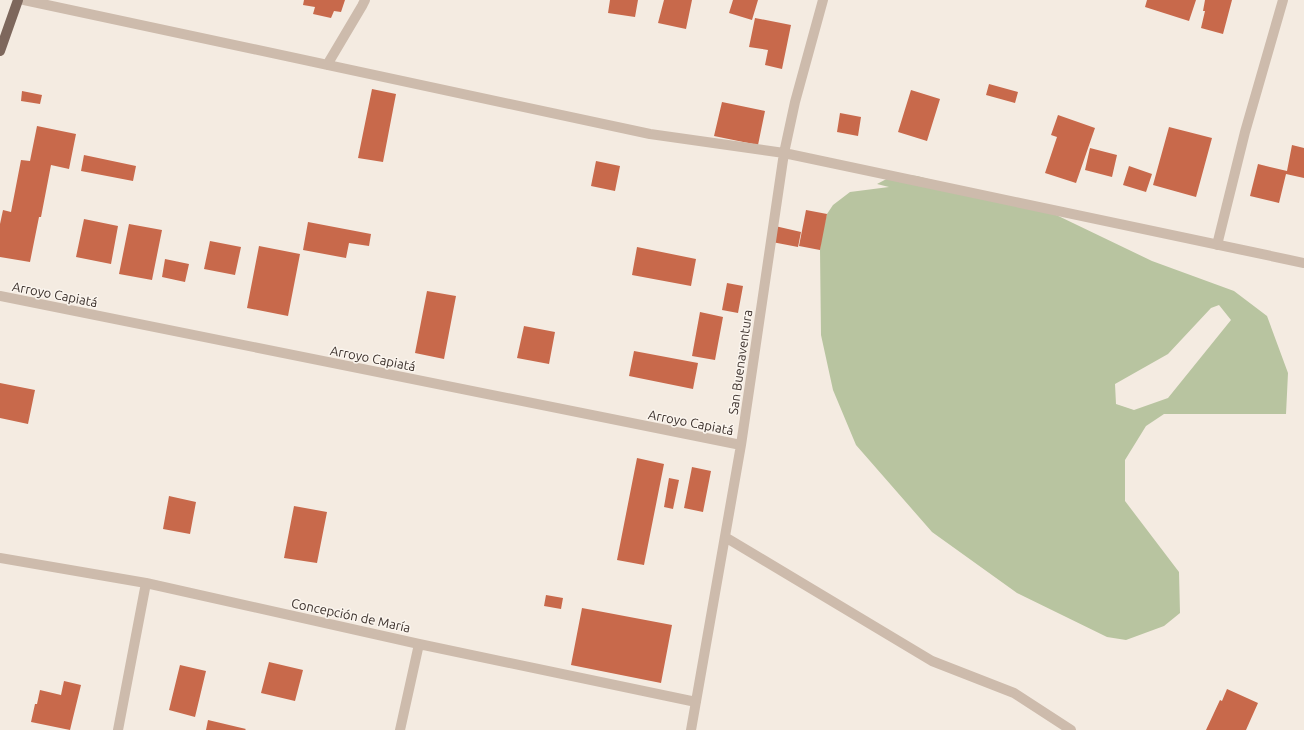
<svg xmlns="http://www.w3.org/2000/svg" width="1304" height="730" viewBox="0 0 1304 730" font-family="Ubuntu,sans-serif">
  <style>
    .green { fill: #b8c4a0; fill-rule: evenodd }
    .building { fill: #c8694b }
    .lines { fill: none; stroke-linecap: round; stroke-linejoin: round }
    .minor { stroke: #cdbbac; stroke-width: 10 }
    .major { stroke: #7d675c; stroke-width: 10 }
    .labels { text-anchor: middle; stroke-width: 3; stroke-linejoin: round; paint-order: stroke }
    .street-label { font-size: 13px; fill: #3b302b; stroke: #fbf5ee }
  </style>
  <rect width="100%" height="100%" fill="#f4ebe1"/>
  <path class="green" d="M 896,174 L 917,176 L 1050,212 L 1152,261 L 1234,291 L 1267,316 L 1288,373 L 1286,414 L 1164,414 L 1146,426 L 1125,460 L 1125,501 L 1179,572 L 1180,613 L 1164,626 L 1126,640 L 1107,637 L 1017,593 L 932,532 L 856,445 L 833,390 L 821,335 L 820,250 L 822,233 L 827,214 L 833,205 L 850,192 L 889,187 L 877,184 ZM 1219,305 L 1231,320 L 1168,398 L 1134,410 L 1116,404 L 1115,384 L 1168,354 L 1211,308 Z"/>
  <path class="building" d="M 304,0 L 345,0 L 341,12 L 334,11 L 331,18 L 313,14 L 315,7 L 303,5 Z
    M 610,0 L 638,0 L 635,17 L 608,13 Z
    M 664,0 L 692,0 L 686,29 L 658,23 Z
    M 733,0 L 758,0 L 752,20 L 729,13 Z
    M 1147,0 L 1196,0 L 1189,21 L 1145,7 Z
    M 1205,0 L 1232,0 L 1223,34 L 1201,28 L 1205,11 L 1203,11 Z
    M 755,18 L 791,25 L 782,69 L 765,65 L 768,50 L 749,47 Z
    M 989,84 L 1018,92 L 1015,103 L 986,95 Z
    M 372,89 L 396,94 L 383,162 L 358,158 Z
    M 911,90 L 940,99 L 927,141 L 898,132 Z
    M 22,91 L 42,95 L 40,104 L 21,101 Z
    M 722,102 L 765,111 L 758,145 L 714,136 Z
    M 840,113 L 861,117 L 858,136 L 837,132 Z
    M 1058,115 L 1095,128 L 1076,183 L 1045,173 L 1057,137 L 1051,135 Z
    M 37,126 L 76,134 L 69,169 L 51,165 L 41,217 L 39,217 L 30,262 L 0,257 L 0,224 L 3,210 L 11,212 L 21,160 L 30,161 Z
    M 1169,127 L 1212,138 L 1196,197 L 1153,185 Z
    M 1292,145 L 1304,148 L 1304,178 L 1286,174 L 1279,203 L 1250,196 L 1258,164 L 1287,171 Z
    M 1090,148 L 1117,155 L 1112,177 L 1085,170 Z
    M 84,155 L 136,166 L 133,181 L 81,171 Z
    M 596,161 L 620,166 L 615,191 L 591,186 Z
    M 1129,166 L 1152,174 L 1146,192 L 1123,185 Z
    M 806,210 L 827,214 L 820,250 L 799,246 Z
    M 84,219 L 118,226 L 111,264 L 76,257 Z
    M 308,222 L 371,234 L 369,246 L 349,243 L 346,258 L 303,250 Z
    M 129,224 L 162,230 L 152,280 L 119,274 Z
    M 775,226 L 801,232 L 798,247 L 772,242 Z
    M 210,241 L 241,247 L 235,275 L 204,269 Z
    M 259,246 L 300,254 L 288,316 L 247,308 Z
    M 637,247 L 696,259 L 691,286 L 632,275 Z
    M 165,259 L 189,264 L 185,282 L 162,277 Z
    M 727,283 L 743,286 L 738,313 L 722,310 Z
    M 427,291 L 456,296 L 444,359 L 415,353 Z
    M 700,312 L 723,317 L 715,360 L 692,356 Z
    M 524,326 L 555,332 L 549,364 L 517,358 Z
    M 634,351 L 698,363 L 693,389 L 629,376 Z
    M 0,383 L 35,390 L 28,424 L 0,418 Z
    M 637,458 L 664,464 L 644,565 L 617,560 Z
    M 692,467 L 711,471 L 703,512 L 684,508 Z
    M 669,478 L 679,480 L 673,509 L 664,507 Z
    M 169,496 L 196,502 L 190,534 L 163,529 Z
    M 294,506 L 327,512 L 317,563 L 284,558 Z
    M 546,595 L 563,598 L 561,609 L 544,606 Z
    M 582,608 L 672,625 L 661,683 L 571,665 Z
    M 269,662 L 303,670 L 295,701 L 261,693 Z
    M 180,665 L 206,671 L 195,717 L 169,710 Z
    M 64,681 L 81,685 L 70,730 L 31,722 L 35,704 L 37,704 L 40,690 L 61,695 Z
    M 1227,689 L 1258,703 L 1246,730 L 1206,730 L 1220,700 L 1222,701 Z
    M 208,720 L 246,729 L 245,730 L 206,730 Z"/>
  <g class="lines">
    <path class="minor" d="M 24,0 L 650,134 L 784,153 L 1304,263
      M 327,65 L 362,6 L 365,0
      M 1217,245 L 1245,132 L 1283,0
      M 0,296 L 741,445
      M 725,537 L 932,661 L 1014,693 L 1071,730
      M 0,558 L 146,583 L 419,644 L 696,702
      M 118,730 L 146,583
      M 400,730 L 419,644
      M 691,730 L 741,445 L 784,153 L 795,102 L 823,0"/>
    <path class="major" d="M 0,51 L 18,0"/>
  </g>
  <g class="labels">
    <g class="street-label">
      <text transform="translate(55 294) rotate(11)" y="5">Arroyo Capiatá</text>
      <text transform="translate(373 358) rotate(11)" y="5">Arroyo Capiatá</text>
      <text transform="translate(740 362) rotate(-82)" y="5">San Buenaventura</text>
      <text transform="translate(691 422) rotate(11)" y="5">Arroyo Capiatá</text>
      <text transform="translate(351 615) rotate(12)" y="5">Concepción de María</text>
    </g>
  </g>
</svg>
